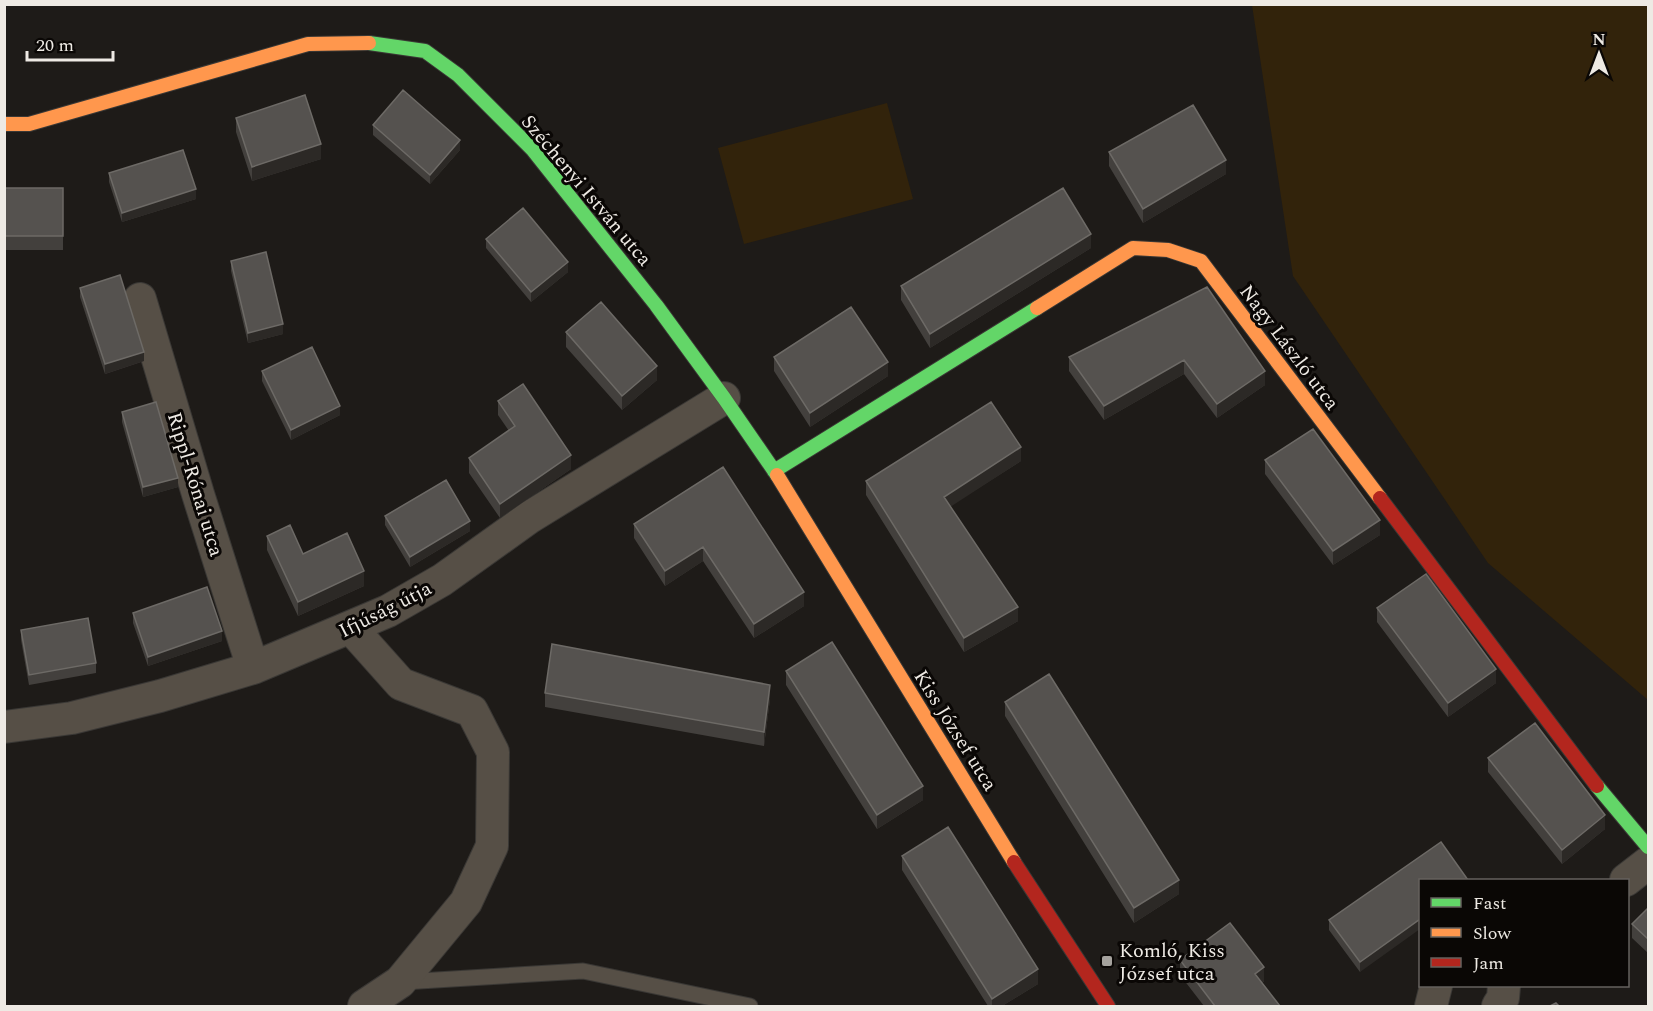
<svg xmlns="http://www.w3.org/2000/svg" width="1653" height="1011" viewBox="0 0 1653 1011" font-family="Spectral,serif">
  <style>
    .green { fill: #32230b }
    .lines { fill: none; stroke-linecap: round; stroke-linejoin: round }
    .lane-casing { stroke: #3a3835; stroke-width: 17 }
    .street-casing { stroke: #3a3835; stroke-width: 34 }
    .fast-casing { stroke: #3a3835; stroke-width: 16 }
    .slow-casing { stroke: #3a3835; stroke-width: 16 }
    .jam-casing { stroke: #3a3835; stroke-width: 16 }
    .lane { stroke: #564f46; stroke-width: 15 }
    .street { stroke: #564f46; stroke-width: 32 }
    .fast { stroke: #63d668; stroke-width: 14 }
    .slow { stroke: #ff974d; stroke-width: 14 }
    .jam { stroke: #b3261e; stroke-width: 14 }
    .wall { fill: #43403d }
    .shaded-wall { fill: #2c2926 }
    .building { fill: #55524f; stroke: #6d6a66; stroke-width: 1.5 }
    .poi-dot { fill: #a5a29d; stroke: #0a0705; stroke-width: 2 }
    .labels { text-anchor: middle; stroke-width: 6; stroke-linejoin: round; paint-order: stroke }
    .street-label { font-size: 20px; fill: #eeeae4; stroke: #0a0705 }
    .poi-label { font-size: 20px; fill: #eeeae4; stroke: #0a0705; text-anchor: start }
  </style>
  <rect width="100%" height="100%" fill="#1e1b18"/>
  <path class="green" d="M 1252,5 L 1648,5 L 1648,700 L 1488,563 L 1293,276 Z
    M 887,103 L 913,199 L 744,244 L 718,148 Z"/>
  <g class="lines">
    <g class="lane-casing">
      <path id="lane" d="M 403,982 L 583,971 L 750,1006"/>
    </g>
    <g class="street-casing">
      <path id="street" d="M 140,299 L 198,494 L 253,668
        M 351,628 L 401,684 L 472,711 L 493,752 L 492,846 L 466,902 L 400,982 L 364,1006
        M 4,727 L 72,718 L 160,696 L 253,668 L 388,611 L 442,580 L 530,517 L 724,398
        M 1626,880 L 1648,863
        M 1431,1006 L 1436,986
        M 1498,1006 L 1503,998 L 1504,986"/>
    </g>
    <g class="fast-casing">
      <path id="fast" d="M 369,43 L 425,51 L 458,75 L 532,149 L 656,305 L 724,398 L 777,475
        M 774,471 L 1037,308
        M 1597,786 L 1648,847"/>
    </g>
    <g class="slow-casing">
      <path id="slow" d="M 4,124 L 29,124 L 308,44 L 369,43
        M 1037,308 L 1133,248 L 1168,250 L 1201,261 L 1380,498
        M 777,475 L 1014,862"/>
    </g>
    <g class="jam-casing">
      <path id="jam" d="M 1380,498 L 1597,786
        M 1014,862 L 1108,1006"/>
    </g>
    <use href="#lane" class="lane"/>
    <use href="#street" class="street"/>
    <use href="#fast" class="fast"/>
    <use href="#slow" class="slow"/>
    <use href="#jam" class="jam"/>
  </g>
  <path class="wall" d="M 236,118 L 321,159 L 252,181 L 236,132 Z
    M 373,125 L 460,150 L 430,184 L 373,135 Z
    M 1109,152 L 1226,174 L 1143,223 L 1109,166 Z
    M 109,173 L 196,199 L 122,222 L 109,182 Z
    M 4,188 L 63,188 L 63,250 L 4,250 Z
    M 486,239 L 568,272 L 531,302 L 486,248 Z
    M 1091,248 L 930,348 L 901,300 L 901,286 Z
    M 231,261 L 283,334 L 248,343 L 231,271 Z
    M 1207,287 L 1265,385 L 1217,418 L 1184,374 L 1104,420 L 1069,371 L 1069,357 Z
    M 80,288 L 144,361 L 105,374 L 80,297 Z
    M 566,332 L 657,380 L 622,410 L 566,347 Z
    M 774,357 L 888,376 L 810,427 L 774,371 Z
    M 262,371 L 340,415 L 291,440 L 262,381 Z
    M 498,401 L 571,469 L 500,518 L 469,473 L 469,458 L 509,431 L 498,415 Z
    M 122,412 L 178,487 L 143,497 L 122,422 Z
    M 1265,460 L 1380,535 L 1333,565 L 1265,474 Z
    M 1021,461 L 950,506 L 1018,621 L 964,652 L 866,495 L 866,481 Z
    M 723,467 L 804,606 L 754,638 L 703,561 L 665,586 L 634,538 L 634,524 Z
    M 385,516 L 470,531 L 410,567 L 385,525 Z
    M 267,536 L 303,554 L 364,586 L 298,616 L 267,550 Z
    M 1377,608 L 1496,683 L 1448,717 L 1377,622 Z
    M 133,613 L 222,641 L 148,666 L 133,623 Z
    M 21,630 L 96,663 L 96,673 L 29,685 L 21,640 Z
    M 786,671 L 923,800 L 877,829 L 786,685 Z
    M 545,693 L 770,699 L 764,746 L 545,707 Z
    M 1005,702 L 1179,894 L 1134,923 L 1005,716 Z
    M 1488,758 L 1605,829 L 1562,864 L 1488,772 Z
    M 1441,842 L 1360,972 L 1329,930 L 1329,920 Z
    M 902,856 L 1038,984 L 1002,1006 L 988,1006 L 902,870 Z
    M 1648,908 L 1648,953 L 1632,938 L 1632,924 Z
    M 1180,960 L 1264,981 L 1262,983 L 1280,1006 L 1204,1006 L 1180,975 Z"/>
  <path class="shaded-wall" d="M 460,140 L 460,150 L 430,184 L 430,175 Z
    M 321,144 L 321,159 L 252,181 L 252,167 Z
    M 1226,160 L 1226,174 L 1143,223 L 1143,209 Z
    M 196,189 L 196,199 L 122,222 L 122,213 Z
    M 1091,234 L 1091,248 L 930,348 L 930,334 Z
    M 568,262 L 568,272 L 531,302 L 531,292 Z
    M 283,324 L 283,334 L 248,343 L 248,333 Z
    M 144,352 L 144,361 L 105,374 L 105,364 Z
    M 1184,360 L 1184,374 L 1104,420 L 1104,406 Z
    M 888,362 L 888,376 L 810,427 L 810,413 Z
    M 657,366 L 657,380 L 622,410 L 622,396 Z
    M 1265,371 L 1265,385 L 1217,418 L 1217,404 Z
    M 340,406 L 340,415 L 291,440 L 291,430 Z
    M 1021,447 L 1021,461 L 944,511 L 944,497 Z
    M 571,455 L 571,469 L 500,518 L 500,504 Z
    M 178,478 L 178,487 L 143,497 L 143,487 Z
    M 1380,520 L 1380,535 L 1333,565 L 1333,551 Z
    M 470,521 L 470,531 L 410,567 L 410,557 Z
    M 703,547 L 703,561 L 665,586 L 665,571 Z
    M 364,571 L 364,586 L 298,616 L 298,602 Z
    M 804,592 L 804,606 L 754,638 L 754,624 Z
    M 1018,607 L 1018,621 L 964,652 L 964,638 Z
    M 222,631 L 222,641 L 148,666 L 148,657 Z
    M 1496,669 L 1496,683 L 1448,717 L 1448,703 Z
    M 770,685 L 770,699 L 764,746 L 764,732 Z
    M 923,786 L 923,800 L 877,829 L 877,815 Z
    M 1605,815 L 1605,829 L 1562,864 L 1562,850 Z
    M 1179,880 L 1179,894 L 1134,923 L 1134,908 Z
    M 1420,919 L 1420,929 L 1360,972 L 1360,962 Z
    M 1264,967 L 1264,981 L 1255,988 L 1255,974 Z
    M 1038,969 L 1038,984 L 1002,1006 L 992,1006 L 992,999 Z"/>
  <path class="building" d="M 403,90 L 460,140 L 430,175 L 373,125 Z
    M 305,95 L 321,144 L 252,167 L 236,118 Z
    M 1193,105 L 1226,160 L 1143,209 L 1109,152 Z
    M 183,150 L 196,189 L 122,213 L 109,173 Z
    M 4,188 L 63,188 L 63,236 L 4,236 Z
    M 1063,188 L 1091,234 L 930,334 L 901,286 Z
    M 523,208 L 568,262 L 531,292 L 486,239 Z
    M 266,252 L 283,324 L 248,333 L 231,261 Z
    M 120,275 L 144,352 L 105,364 L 80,288 Z
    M 1207,287 L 1265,371 L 1217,404 L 1184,360 L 1104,406 L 1069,357 Z
    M 601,302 L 657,366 L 622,396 L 566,332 Z
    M 851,307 L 888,362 L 810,413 L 774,357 Z
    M 312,347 L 340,406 L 291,430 L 262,371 Z
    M 523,384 L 571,455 L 500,504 L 469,458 L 515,426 L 498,401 Z
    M 156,402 L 178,478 L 143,487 L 122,412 Z
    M 991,402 L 1021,447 L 944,497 L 1018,607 L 964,638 L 866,481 Z
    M 1313,429 L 1380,520 L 1333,551 L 1265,460 Z
    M 723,467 L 804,592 L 754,624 L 703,547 L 665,571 L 634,524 Z
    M 446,480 L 470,521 L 410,557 L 385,516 Z
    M 290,525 L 303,554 L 347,533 L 364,571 L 298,602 L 267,536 Z
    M 1426,574 L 1496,669 L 1448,703 L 1377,608 Z
    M 207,587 L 222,631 L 148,657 L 133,613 Z
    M 88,618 L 96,663 L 29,675 L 21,630 Z
    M 832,642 L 923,786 L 877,815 L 786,671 Z
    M 552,644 L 770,685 L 764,732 L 545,693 Z
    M 1049,674 L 1179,880 L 1134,908 L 1005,702 Z
    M 1535,723 L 1605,815 L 1562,850 L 1488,758 Z
    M 948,827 L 1038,969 L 992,999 L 902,856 Z
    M 1441,842 L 1468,880 L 1420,880 L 1420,919 L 1360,962 L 1329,920 Z
    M 1648,908 L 1648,939 L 1632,924 Z
    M 1230,923 L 1264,967 L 1255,974 L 1280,1006 L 1215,1006 L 1180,960 Z
    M 1556,1003 L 1559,1006 L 1550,1006 Z"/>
  <rect class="poi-dot" x="1101" y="955" width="12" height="12" rx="3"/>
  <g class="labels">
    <g class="street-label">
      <text transform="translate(587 190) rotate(50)" y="7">Széchenyi István utca</text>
      <text transform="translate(1290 347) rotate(53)" y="7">Nagy László utca</text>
      <text transform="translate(196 484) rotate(73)" y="7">Rippl-Rónai utca</text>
      <text transform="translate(385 609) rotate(-27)" y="7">Ifjúság útja</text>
      <text transform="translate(956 730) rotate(58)" y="7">Kiss József utca</text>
    </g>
    <g class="poi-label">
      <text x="1119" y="957">Komló, Kiss<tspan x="1119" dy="23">József utca</tspan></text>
    </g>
  </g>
  <rect width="1653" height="1011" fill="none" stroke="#eeeae4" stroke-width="12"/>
  <rect x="1419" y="879" width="210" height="108" fill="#0a0705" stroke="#65625e" stroke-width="1.5"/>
  <rect x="1431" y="898" width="30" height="9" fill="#63d668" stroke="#65625e" stroke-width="1.5"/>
  <text x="1473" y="909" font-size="18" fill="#eeeae4">Fast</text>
  <rect x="1431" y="928" width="30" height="9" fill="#ff974d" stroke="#65625e" stroke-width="1.5"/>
  <text x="1473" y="939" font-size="18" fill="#eeeae4">Slow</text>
  <rect x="1431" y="958" width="30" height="9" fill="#b3261e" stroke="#65625e" stroke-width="1.5"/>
  <text x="1473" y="969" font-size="18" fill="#eeeae4">Jam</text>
  <g transform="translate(1599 54)" stroke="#0a0705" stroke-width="4.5" paint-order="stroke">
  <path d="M0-4.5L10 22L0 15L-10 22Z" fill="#eeeae4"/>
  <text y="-9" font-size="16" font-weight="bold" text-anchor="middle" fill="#eeeae4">N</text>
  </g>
  <path d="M27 51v9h86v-9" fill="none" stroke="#eeeae4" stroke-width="3"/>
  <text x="36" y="51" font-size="18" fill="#eeeae4" stroke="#0a0705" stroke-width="4.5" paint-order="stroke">20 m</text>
</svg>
